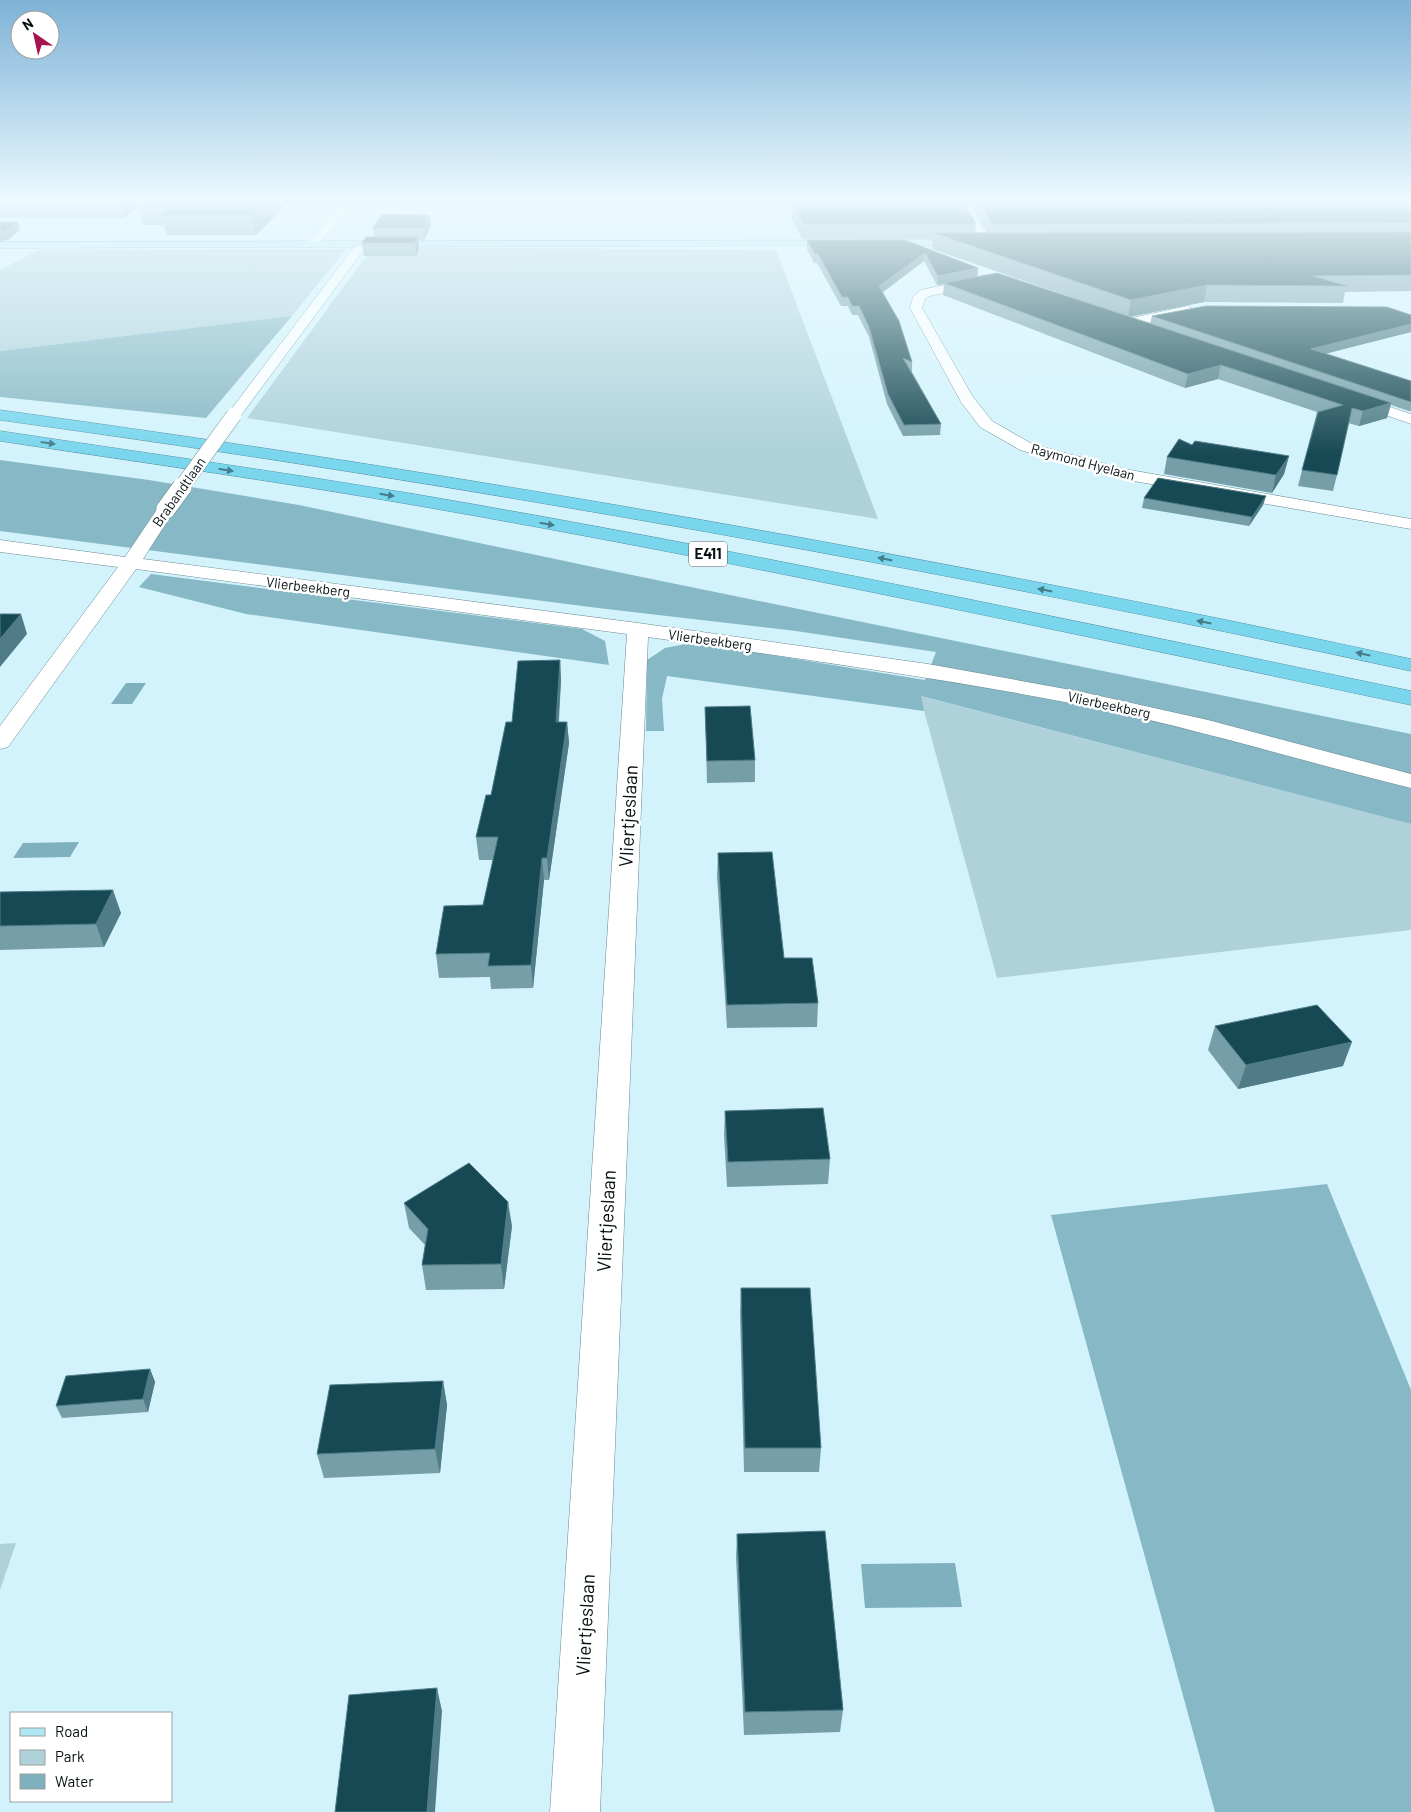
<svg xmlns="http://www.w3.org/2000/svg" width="1411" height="1812" viewBox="0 0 1411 1812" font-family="Barlow,sans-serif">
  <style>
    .green { fill: #aed1da }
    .forest { fill: #87b8c5 }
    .water { fill: #7fb0bd }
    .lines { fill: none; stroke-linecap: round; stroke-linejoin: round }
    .street-casing { stroke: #6a8890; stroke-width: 1 }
    .primary-casing { stroke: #5190a0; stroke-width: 1 }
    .highway-casing { stroke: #5190a0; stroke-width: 1 }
    .street { fill: #fff; fill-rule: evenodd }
    .primary { fill: #afe6f4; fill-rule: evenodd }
    .highway { fill: #7ad6ed; fill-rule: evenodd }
    .street-bridge-far1-casing { stroke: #6a8890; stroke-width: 16; stroke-linecap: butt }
    .street-bridge-casing { stroke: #6a8890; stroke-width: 20; stroke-linecap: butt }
    .street-bridge-far1 { stroke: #fff; stroke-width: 15 }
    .street-bridge { stroke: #fff; stroke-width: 19 }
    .wall { fill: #759ea8 }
    .shaded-wall { fill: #4f7c86 }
    .building { fill: #174954; stroke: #4f7c86 }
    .oneway { fill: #457c8a }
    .labels { text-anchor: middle; stroke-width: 5; stroke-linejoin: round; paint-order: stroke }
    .far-street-label { font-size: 14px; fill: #040f11; stroke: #fff }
    .shield { fill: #fff; stroke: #4f5758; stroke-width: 1 }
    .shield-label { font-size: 15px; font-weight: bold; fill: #040f11 }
    .near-street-label { font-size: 19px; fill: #040f11; stroke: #fff }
  </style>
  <rect width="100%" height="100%" fill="#d3f3fc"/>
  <path class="green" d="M 373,247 L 776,250 L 878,519 L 247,418 Z
    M 346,249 L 292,316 L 0,351 L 0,270 L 39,250 Z
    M 920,696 L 1411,824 L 1411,930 L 997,978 Z
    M 16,1543 L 0,1590 L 0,1544 Z"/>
  <path class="forest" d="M 292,316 L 206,418 L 0,397 L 0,351 Z
    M 0,460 L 149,480 L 299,505 L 593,567 L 1411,734 L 1411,824 L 921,696 L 924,711 L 667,676 L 662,699 L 664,731 L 646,731 L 647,660 L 665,648 L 686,644 L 722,647 L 925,680 L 936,652 L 796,631 L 598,608 L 0,531 Z
    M 151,574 L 582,629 L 605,641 L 609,665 L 246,614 L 139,587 Z
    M 1327,1184 L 1411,1390 L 1411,1812 L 1215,1812 L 1051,1215 Z"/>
  <path class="water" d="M 126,683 L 146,683 L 132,704 L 111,704 Z
    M 79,842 L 70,857 L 13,858 L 23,843 Z
    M 955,1563 L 962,1607 L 865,1608 L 861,1564 Z"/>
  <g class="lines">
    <g class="street-casing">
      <path id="street" d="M 344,201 L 354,201 L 317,246 L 309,246 L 307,244 L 309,242 Z
        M 957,201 L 967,201 L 990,243 L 988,245 L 980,245 Z
        M 362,241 L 368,244 L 239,418 L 229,418 L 226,415 L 229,412 L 358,242 Z
        M 980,278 L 984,279 L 986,282 L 984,285 L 929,296 L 925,299 L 922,308 L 973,397 L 992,421 L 1032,444 L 1124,469 L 1411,519 L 1411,529 L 1122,479 L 1020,450 L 980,427 L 961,402 L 910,308 L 913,297 L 921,290 Z
        M 1188,306 L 1194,310 L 1193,313 L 1128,327 L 1121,323 L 1123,320 Z
        M 1354,395 L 1411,414 L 1411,424 L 1349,402 L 1347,399 L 1349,396 Z
        M 166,504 L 172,505 L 175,509 L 143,559 L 638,623 L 928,664 L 1082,692 L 1208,720 L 1411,774 L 1411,788 C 1301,761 1192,727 1081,705 C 937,677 793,658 648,637 L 600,1812 L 550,1812 L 627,634 L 136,569 L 8,747 L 0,749 L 0,726 L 118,567 L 0,552 L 0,540 L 125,557 L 160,505 Z"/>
    </g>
    <g class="primary-casing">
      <path id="primary" d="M 970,240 L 974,241 L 976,243 L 974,245 L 0,248 L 0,242 Z"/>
    </g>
    <g class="highway-casing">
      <path id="highway" d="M 0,410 C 473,475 944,558 1411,659 L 1411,671 C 944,570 473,485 0,420 Z
        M 0,431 C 138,452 276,471 414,494 C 748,551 1079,622 1411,691 L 1411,705 C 1079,635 748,563 414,505 C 276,481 138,462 0,441 Z"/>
    </g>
    <use href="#street" class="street"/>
    <use href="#primary" class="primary"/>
    <use href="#highway" class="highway"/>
    <g class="street-bridge-far1-casing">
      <path id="street-bridge-far1" d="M 181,488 L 234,415"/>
    </g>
    <g class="street-bridge-casing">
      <path id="street-bridge" d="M 166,509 L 182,487"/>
    </g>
    <use href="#street-bridge-far1" class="street-bridge-far1"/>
    <use href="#street-bridge" class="street-bridge"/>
  </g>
  <path class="wall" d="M 0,201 L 290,201 L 256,235 L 166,235 L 164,225 L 143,225 L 139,207 L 124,218 L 0,218 Z
    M 797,201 L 964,201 L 976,224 L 975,233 L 987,233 L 968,201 L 1411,201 L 1411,291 L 1345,292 L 1343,303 L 1204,302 L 1130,317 L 1150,324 L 1152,316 L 1411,315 L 1411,332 L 1325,353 L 1411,381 L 1411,411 L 1409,411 L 1391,405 L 1387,418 L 1359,426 L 1348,423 L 1337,475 L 1333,491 L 1298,486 L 1317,412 L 1218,379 L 1185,388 L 943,295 L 944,284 L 937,285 L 924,261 L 883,292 L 912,362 L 912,372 L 941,424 L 940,435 L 903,436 L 887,404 L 869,337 L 858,315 L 852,315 L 848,306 L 841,306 L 817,263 L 814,263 L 807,249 L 807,240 L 905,240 L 978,268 L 977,277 L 1080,300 L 932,249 L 933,239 L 802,239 L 792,219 L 792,204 L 797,204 Z
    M 431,225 L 424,240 L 418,240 L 419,249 L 416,256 L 364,256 L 362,243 L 374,237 L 373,228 Z
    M 1192,445 L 1289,456 L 1284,474 L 1272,493 L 1164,474 L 1167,457 Z
    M 1266,496 L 1263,505 L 1249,526 L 1142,508 L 1144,498 Z
    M 560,660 L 561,680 L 559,722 L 567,722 L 569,743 L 549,880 L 544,880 L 533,988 L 491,989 L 490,977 L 439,978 L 436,954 L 483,905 L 493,860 L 479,860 L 476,837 L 491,795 L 512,722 Z
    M 705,707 L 755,760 L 755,782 L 707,783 Z
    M 718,853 L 784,958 L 818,1003 L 817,1027 L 727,1028 L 717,876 Z
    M 0,892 L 121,913 L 104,947 L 0,950 Z
    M 1215,1026 L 1343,1066 L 1238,1089 L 1208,1050 Z
    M 725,1111 L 830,1159 L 828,1184 L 727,1187 L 724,1135 Z
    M 404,1203 L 512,1226 L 504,1289 L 426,1290 L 422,1265 L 425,1245 L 409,1228 Z
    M 741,1288 L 821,1448 L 819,1472 L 744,1472 L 740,1312 Z
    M 150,1369 L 155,1382 L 148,1412 L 62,1418 L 56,1406 Z
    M 443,1381 L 447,1405 L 440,1473 L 324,1478 L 317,1454 Z
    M 737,1534 L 843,1710 L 840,1732 L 744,1735 L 736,1557 Z"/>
  <path class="shaded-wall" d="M 120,201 L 146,201 L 138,205 L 139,207 L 124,218 Z
    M 266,201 L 290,201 L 256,235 L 252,215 Z
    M 430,215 L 431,225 L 424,240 L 423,228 Z
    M 18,222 L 20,230 L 8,240 L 0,241 L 0,232 Z
    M 418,237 L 419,249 L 416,256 L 415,243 Z
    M 925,253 L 924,261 L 879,295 L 879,286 Z
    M 978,268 L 977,277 L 944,283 L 944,284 L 937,285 L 938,276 Z
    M 1207,285 L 1204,302 L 1128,317 L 1131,300 Z
    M 1411,324 L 1411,332 L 1309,358 L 1311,349 Z
    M 1221,365 L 1218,379 L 1185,388 L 1188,374 Z
    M 1391,403 L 1387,418 L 1359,426 L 1363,411 Z
    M 1289,456 L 1284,474 L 1272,493 L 1276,475 Z
    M 1266,496 L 1263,505 L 1249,526 L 1252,517 Z
    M 21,614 L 27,634 L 0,667 L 0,639 Z
    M 560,660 L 561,680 L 557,743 L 556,722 Z
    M 567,722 L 569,743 L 549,880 L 547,858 Z
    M 542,858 L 544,880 L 533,988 L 531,965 Z
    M 113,890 L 121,913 L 104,947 L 96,924 Z
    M 1352,1042 L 1343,1066 L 1238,1089 L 1246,1065 Z
    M 508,1202 L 512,1226 L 504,1289 L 501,1264 Z
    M 150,1369 L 155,1382 L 148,1412 L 143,1399 Z
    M 443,1381 L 447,1405 L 440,1473 L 435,1449 Z
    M 437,1688 L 442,1711 L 435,1812 L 427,1812 Z"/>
  <path class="building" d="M 143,201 L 266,201 L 252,215 L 161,215 L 175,205 L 138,205 Z
    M 800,201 L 964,201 L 976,224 L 803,224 L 792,204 L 801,204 Z
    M 978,201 L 1411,201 L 1411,223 L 992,224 Z
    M 382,214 L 430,215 L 423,228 L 373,228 Z
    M 0,222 L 18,222 L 5,231 L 0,232 Z
    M 1411,232 L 1411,275 L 1313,276 L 1347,286 L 1207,285 L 1131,300 L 934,233 Z
    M 366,237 L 418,237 L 415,243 L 362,243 Z
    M 807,240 L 905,240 L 978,268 L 938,276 L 925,253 L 879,286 L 899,321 L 912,362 L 903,358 L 941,424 L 904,425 L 888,394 L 869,327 L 859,306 L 852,306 L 848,297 L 842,297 L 818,254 L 815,254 Z
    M 997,273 L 1391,403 L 1363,411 L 1352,408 L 1337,475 L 1302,470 L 1318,412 L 1343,405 L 1221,365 L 1188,374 L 944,283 Z
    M 1206,306 L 1387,307 L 1411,315 L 1411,324 L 1311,349 L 1411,381 L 1411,402 L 1152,316 Z
    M 1179,439 L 1192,445 L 1195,441 L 1289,456 L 1276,475 L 1167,457 Z
    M 1158,478 L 1266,496 L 1252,517 L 1144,498 Z
    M 0,614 L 21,614 L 0,639 Z
    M 560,660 L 556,722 L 567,722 L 547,858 L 542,858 L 531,965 L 488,966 L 490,953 L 436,954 L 444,906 L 483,905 L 498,837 L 476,837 L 486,795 L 491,795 L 506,722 L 512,722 L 518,661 Z
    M 750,706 L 755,760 L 707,761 L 705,707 Z
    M 772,852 L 784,958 L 812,958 L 818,1003 L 727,1005 L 718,853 Z
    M 113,890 L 96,924 L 0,926 L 0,892 Z
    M 1317,1005 L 1352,1042 L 1246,1065 L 1215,1026 Z
    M 823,1108 L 830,1159 L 728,1162 L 725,1111 Z
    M 469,1163 L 508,1202 L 501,1264 L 422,1265 L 428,1229 L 404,1203 Z
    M 741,1288 L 810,1288 L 821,1448 L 745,1448 Z
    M 150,1369 L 143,1399 L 56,1406 L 66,1376 Z
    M 443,1381 L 435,1449 L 317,1454 L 330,1385 Z
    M 825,1531 L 843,1710 L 745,1712 L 737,1534 Z
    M 437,1688 L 427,1812 L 335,1812 L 349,1695 Z"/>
  <defs><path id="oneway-solid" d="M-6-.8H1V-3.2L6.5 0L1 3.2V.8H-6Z" transform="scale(1.25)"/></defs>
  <g class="oneway">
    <use href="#oneway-solid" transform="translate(48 443) rotate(8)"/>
    <use href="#oneway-solid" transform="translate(226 470) rotate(9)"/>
    <use href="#oneway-solid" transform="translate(387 495) rotate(9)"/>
    <use href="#oneway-solid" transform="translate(547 524) rotate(10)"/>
    <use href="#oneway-solid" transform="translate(885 559) rotate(-169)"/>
    <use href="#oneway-solid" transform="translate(1045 590) rotate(-169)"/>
    <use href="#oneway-solid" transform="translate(1204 622) rotate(-169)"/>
    <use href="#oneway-solid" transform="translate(1363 654) rotate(-168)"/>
  </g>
  <linearGradient id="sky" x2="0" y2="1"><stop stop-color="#7eb2d7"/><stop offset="0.44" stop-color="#ebfafe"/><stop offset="1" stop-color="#ebfafe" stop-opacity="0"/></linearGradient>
  <rect width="1411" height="455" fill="url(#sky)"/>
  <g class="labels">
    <g class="far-street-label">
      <text transform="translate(1083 462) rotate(15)" y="5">Raymond Hyelaan</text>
      <text transform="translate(179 492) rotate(-55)" y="5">Brabandtlaan</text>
      <text transform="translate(308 587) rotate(7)" y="5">Vlierbeekberg</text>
      <text transform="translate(710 640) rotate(8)" y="5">Vlierbeekberg</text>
      <text transform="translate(1109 705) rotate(12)" y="5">Vlierbeekberg</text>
    </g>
    <rect class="shield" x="689" y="541.5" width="38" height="25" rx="4"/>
    <g class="shield-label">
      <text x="708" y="559">E411</text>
    </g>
    <g class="near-street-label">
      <text transform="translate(628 816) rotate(-87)" y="7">Vliertjeslaan</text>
      <text transform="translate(606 1221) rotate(-87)" y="7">Vliertjeslaan</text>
      <text transform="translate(585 1625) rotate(-87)" y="7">Vliertjeslaan</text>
    </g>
  </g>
  <rect x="10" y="1712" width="162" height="90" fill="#ffffff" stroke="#9b9fa0"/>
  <rect x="20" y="1728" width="25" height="8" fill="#afe6f4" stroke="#9b9fa0"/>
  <text x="55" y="1737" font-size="15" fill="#040f11">Road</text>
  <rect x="20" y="1750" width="25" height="15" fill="#aed1da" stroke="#9b9fa0"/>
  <text x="55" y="1762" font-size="15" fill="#040f11">Park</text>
  <rect x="20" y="1774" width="25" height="15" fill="#7fb0bd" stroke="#9b9fa0"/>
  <text x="55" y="1787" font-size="15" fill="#040f11">Water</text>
  <g transform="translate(35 35) rotate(326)"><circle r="24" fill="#ffffff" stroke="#9b9fa0"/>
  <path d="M0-4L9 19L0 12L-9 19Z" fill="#a7134e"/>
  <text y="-8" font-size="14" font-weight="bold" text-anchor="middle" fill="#040f11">N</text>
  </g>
</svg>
